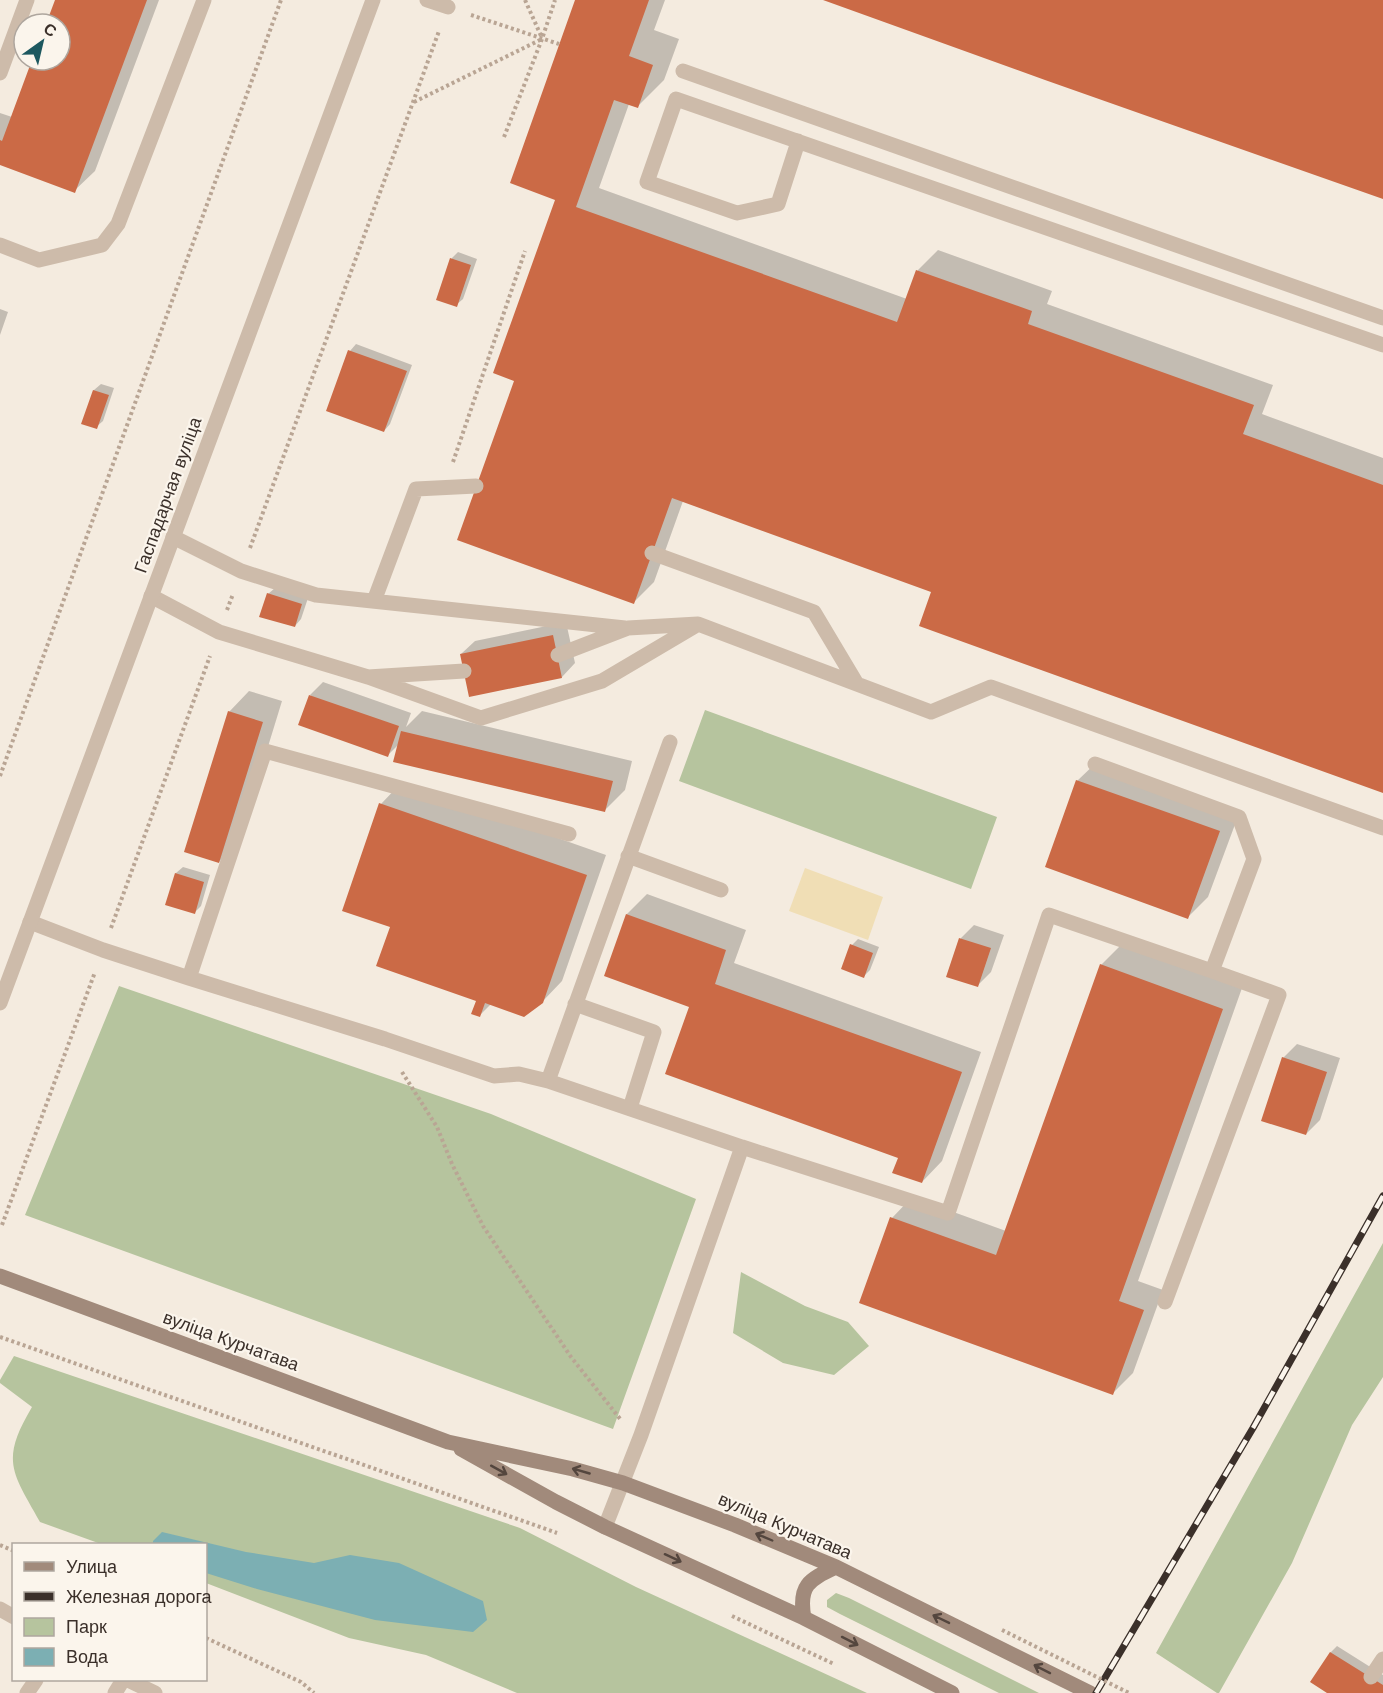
<svg xmlns="http://www.w3.org/2000/svg" width="1383" height="1693" viewBox="0 0 1383 1693" font-family="Arial,sans-serif">
  <style>
    .green { fill: #b6c49e }
    .sand { fill: #f0deb5 }
    .water { fill: #7cafb3 }
    .shadow { fill: #0003 }
    .building { fill: #cb6a46 }
    .lines { fill: none; stroke-linecap: round; stroke-linejoin: round }
    .path { stroke: #b9a594; stroke-width: 4; stroke-dasharray: 3 3; stroke-linecap: butt }
    .service { stroke: #cdbbaa; stroke-width: 15 }
    .tertiary { stroke: #cdbbaa; stroke-width: 15 }
    .secondary { stroke: #a18a7b; stroke-width: 15 }
    .rail-casing { stroke: #3b302a; stroke-width: 7 }
    .rail { stroke: #fbf5ec; stroke-width: 4.5; stroke-dasharray: 14; stroke-linecap: butt }
    .path-bridge { stroke: #b9a594; stroke-width: 4; stroke-dasharray: 3 3; stroke-linecap: butt }
    .oneway { stroke: #54463e }
    .labels { text-anchor: middle; stroke-width: 4.5; stroke-linejoin: round; paint-order: stroke }
    .street-label { font-size: 18px; fill: #3b302a; stroke: #fbf5ec }
  </style>
  <rect width="100%" height="100%" fill="#f4ebdf"/>
  <path class="green" d="M 705,710 L 997,817 L 971,889 L 679,781 Z
    M 119,986 L 491,1114 L 696,1199 L 613,1429 L 25,1215 Z
    M 1383,1243 L 1383,1377 L 1352,1425 L 1292,1563 L 1219,1693 L 1217,1693 L 1156,1653 Z
    M 741,1272 L 805,1306 L 848,1322 L 869,1346 L 834,1375 L 783,1363 L 733,1333 Z
    M 14,1356 L 520,1528 L 636,1587 L 867,1693 L 517,1693 L 426,1655 L 349,1638 L 206,1583 L 206,1544 L 101,1544 L 40,1522 C 12,1472 0,1461 32,1407 L 0,1383 L 0,1380 Z
    M 836,1593 L 849,1598 L 1039,1693 L 999,1693 L 840,1614 L 827,1607 L 827,1600 Z"/>
  <path class="sand" d="M 805,868 L 883,897 L 868,940 L 789,911 Z"/>
  <path class="water" d="M 162,1532 L 246,1552 L 314,1563 L 350,1555 L 399,1563 L 483,1601 L 487,1620 L 473,1632 L 375,1620 L 257,1589 L 206,1573 L 206,1544 L 153,1544 L 153,1541 Z"/>
  <path class="shadow" d="M 57,0 L 159,0 L 95,171 L 74,191 L 0,163 L 0,113 L 12,117 L 34,60 L 60,60 L 60,24 L 48,24 Z
    M 577,0 L 665,0 L 654,30 L 679,39 L 664,80 L 637,107 L 629,104 L 599,188 L 907,299 L 918,270 L 938,250 L 1052,291 L 1047,304 L 1273,385 L 1262,414 L 1383,458 L 1383,791 L 933,591 L 683,501 L 654,582 L 634,602 L 516,380 L 557,199 Z
    M 458,252 L 477,259 L 463,299 L 456,305 L 438,299 L 452,258 Z
    M 0,309 L 8,312 L 0,335 Z
    M 356,344 L 412,365 L 390,424 L 384,431 L 350,351 Z
    M 101,384 L 114,388 L 103,421 L 96,427 L 83,423 L 94,390 Z
    M 275,588 L 308,598 L 301,619 L 295,626 L 268,594 Z
    M 566,622 L 575,663 L 562,677 L 461,654 L 475,641 Z
    M 323,682 L 411,713 L 406,727 L 422,711 L 632,761 L 625,790 L 605,810 L 399,744 L 388,755 L 310,695 Z
    M 249,691 L 282,701 L 239,841 L 219,862 L 229,712 Z
    M 1098,761 L 1240,811 L 1208,897 L 1188,917 L 1077,781 Z
    M 401,783 L 606,855 L 562,981 L 542,1002 L 491,1004 L 480,1015 L 478,1000 L 392,926 L 344,910 L 381,804 Z
    M 183,867 L 210,875 L 201,906 L 195,912 L 167,904 L 176,873 Z
    M 647,894 L 746,930 L 734,963 L 981,1052 L 942,1161 L 922,1182 L 900,1157 L 691,1006 L 606,975 L 627,914 Z
    M 974,925 L 1004,935 L 991,972 L 978,985 L 948,976 L 961,938 Z
    M 858,939 L 879,947 L 870,970 L 864,976 L 852,945 Z
    M 1121,945 L 1242,988 L 1138,1281 L 1163,1290 L 1133,1373 L 1113,1393 L 861,1302 L 892,1218 L 912,1197 L 1006,1231 L 1101,965 Z
    M 1297,1044 L 1340,1058 L 1320,1120 L 1306,1134 L 1283,1058 Z
    M 1337,1646 L 1383,1675 L 1383,1693 L 1330,1693 L 1312,1682 L 1331,1652 Z"/>
  <path class="building" d="M 55,0 L 147,0 L 75,193 L 0,165 L 0,140 L 2,141 L 32,60 L 60,60 L 60,24 L 46,24 Z
    M 575,0 L 649,0 L 629,56 L 653,65 L 638,108 L 614,100 L 576,207 L 897,322 L 916,270 L 1032,311 L 1028,324 L 1254,405 L 1243,434 L 1383,485 L 1383,793 L 919,626 L 931,592 L 672,498 L 634,604 L 457,540 L 514,381 L 493,373 L 555,200 L 510,183 Z
    M 823,0 L 1383,0 L 1383,199 L 1045,80 Z
    M 450,258 L 471,265 L 457,307 L 436,300 Z
    M 348,350 L 407,371 L 384,432 L 326,411 Z
    M 93,390 L 109,395 L 97,429 L 81,424 Z
    M 267,593 L 302,604 L 295,627 L 259,617 Z
    M 553,635 L 562,678 L 469,697 L 460,654 Z
    M 309,695 L 399,726 L 388,757 L 298,725 Z
    M 228,711 L 263,722 L 219,863 L 184,852 Z
    M 401,731 L 613,781 L 605,812 L 393,762 Z
    M 1076,780 L 1220,831 L 1188,919 L 1045,867 Z
    M 379,803 L 587,875 L 543,1003 L 524,1017 L 485,1003 L 480,1017 L 471,1014 L 476,1001 L 376,966 L 390,927 L 342,911 Z
    M 175,873 L 204,882 L 195,914 L 165,905 Z
    M 626,914 L 726,950 L 715,984 L 962,1072 L 922,1183 L 892,1173 L 898,1158 L 665,1074 L 689,1007 L 604,976 Z
    M 959,938 L 991,948 L 978,987 L 946,977 Z
    M 850,944 L 873,953 L 864,978 L 841,969 Z
    M 1100,964 L 1223,1009 L 1119,1301 L 1144,1310 L 1113,1395 L 859,1303 L 890,1217 L 996,1255 Z
    M 1282,1057 L 1327,1072 L 1306,1135 L 1261,1121 Z
    M 1330,1652 L 1383,1685 L 1383,1693 L 1327,1693 L 1310,1682 Z"/>
  <g class="lines">
    <path class="path" d="M 525,0 L 542,38
      M 471,15 L 559,44
      M 414,102 L 542,39
      M 504,137 L 542,39 L 555,0
      M 453,462 L 525,251
      M 250,548 L 439,31
      M 227,610 L 233,594
      M 0,776 L 281,0
      M 111,928 L 210,656
      M 402,1072 L 437,1127 L 452,1164 L 483,1226 L 571,1357 L 621,1420
      M 2,1225 L 95,972
      M 0,1337 L 557,1533
      M 0,1545 L 14,1551
      M 732,1616 L 834,1664
      M 206,1638 L 301,1682 L 314,1693"/>
    <path class="service" d="M 427,0 L 448,7
      M 683,71 L 1383,318
      M 0,73 L 27,0
      M 798,141 L 798,142 L 778,204 L 737,213 L 647,182 L 676,99 L 1383,345
      M 0,245 L 39,260 L 102,245 L 118,224 L 204,0
      M 173,537 L 241,571 L 316,595 L 625,628
      M 652,553 L 814,612 L 857,684
      M 151,596 L 219,632 L 368,677 L 464,671
      M 374,601 L 416,489 L 476,486
      M 558,655 L 628,628 L 698,624 L 931,712 L 991,687 L 1383,828
      M 368,677 L 481,718 L 602,681 L 695,626
      M 628,856 L 721,890
      M 30,922 L 103,950 L 189,978 L 385,1039 L 494,1076 L 519,1074 L 548,1081 L 742,1147
      M 189,978 L 265,751 L 569,834
      M 575,1004 L 654,1032 L 630,1108
      M 548,1081 L 670,742
      M 1165,1302 L 1279,995 L 1212,971
      M 605,1527 L 641,1435 L 742,1147 L 948,1213 L 1049,915 L 1212,971 L 1254,859 L 1239,817 L 1095,764
      M 0,1609 L 14,1617
      M 1371,1677 L 1383,1659
      M 128,1680 L 155,1693
      M 27,1693 L 36,1680
      M 115,1693 L 123,1680"/>
    <path class="tertiary" d="M 0,1003 L 373,0"/>
    <path class="secondary" d="M 0,1276 L 448,1442 L 573,1469 L 623,1483 L 735,1525 L 836,1567 L 1090,1693
      M 461,1449 L 556,1502 L 605,1527 L 804,1618 L 952,1693
      M 804,1618 C 798,1585 809,1580 836,1567"/>
    <g class="rail-casing">
      <path id="rail" d="M 1096,1693 L 1253,1428 L 1383,1196"/>
    </g>
    <use href="#rail" class="rail"/>
    <path class="path-bridge" d="M 1002,1630 L 1129,1693"/>
  </g>
  <defs><path id="oneway-shaft" d="M-6 0H5M1.5-3L5.5 0L1.5 3" fill="none" stroke-width="1.6" stroke-linecap="round" stroke-linejoin="round" transform="scale(1.5)"/></defs>
  <g class="oneway">
    <use href="#oneway-shaft" transform="translate(499 1470) rotate(29)"/>
    <use href="#oneway-shaft" transform="translate(581 1471) rotate(-164)"/>
    <use href="#oneway-shaft" transform="translate(764 1537) rotate(-157)"/>
    <use href="#oneway-shaft" transform="translate(673 1558) rotate(25)"/>
    <use href="#oneway-shaft" transform="translate(941 1619) rotate(-154)"/>
    <use href="#oneway-shaft" transform="translate(850 1641) rotate(27)"/>
    <use href="#oneway-shaft" transform="translate(1042 1669) rotate(-153)"/>
  </g>
  <g class="labels">
    <g class="street-label">
      <text transform="translate(168 495) rotate(-70)" y="6">Гаспадарчая вуліца</text>
      <text transform="translate(231 1341) rotate(20)" y="6">вуліца Курчатава</text>
      <text transform="translate(785 1526) rotate(23)" y="6">вуліца Курчатава</text>
    </g>
  </g>
  <rect x="12" y="1543" width="195" height="138" fill="#fbf5ec" stroke="#aea69e" stroke-width="1.5"/>
  <rect x="24" y="1562" width="30" height="9" fill="#a18a7b" stroke="#aea69e" stroke-width="1.5"/>
  <text x="66" y="1573" font-size="18" fill="#3b302a">Улица</text>
  <rect x="24" y="1592" width="30" height="9" fill="#3b302a" stroke="#aea69e" stroke-width="1.5"/>
  <text x="66" y="1603" font-size="18" fill="#3b302a">Железная дорога</text>
  <rect x="24" y="1618" width="30" height="18" fill="#b6c49e" stroke="#aea69e" stroke-width="1.5"/>
  <text x="66" y="1633" font-size="18" fill="#3b302a">Парк</text>
  <rect x="24" y="1648" width="30" height="18" fill="#7cafb3" stroke="#aea69e" stroke-width="1.5"/>
  <text x="66" y="1663" font-size="18" fill="#3b302a">Вода</text>
  <g transform="translate(42 42) rotate(34)"><circle r="28" fill="#fbf5ec" stroke="#aea69e" stroke-width="1.5"/>
  <path d="M0-4.5L10 22L0 15L-10 22Z" fill="#1d585f"/>
  <text y="-9" font-size="16" font-weight="bold" text-anchor="middle" fill="#3b302a">С</text>
  </g>
</svg>
